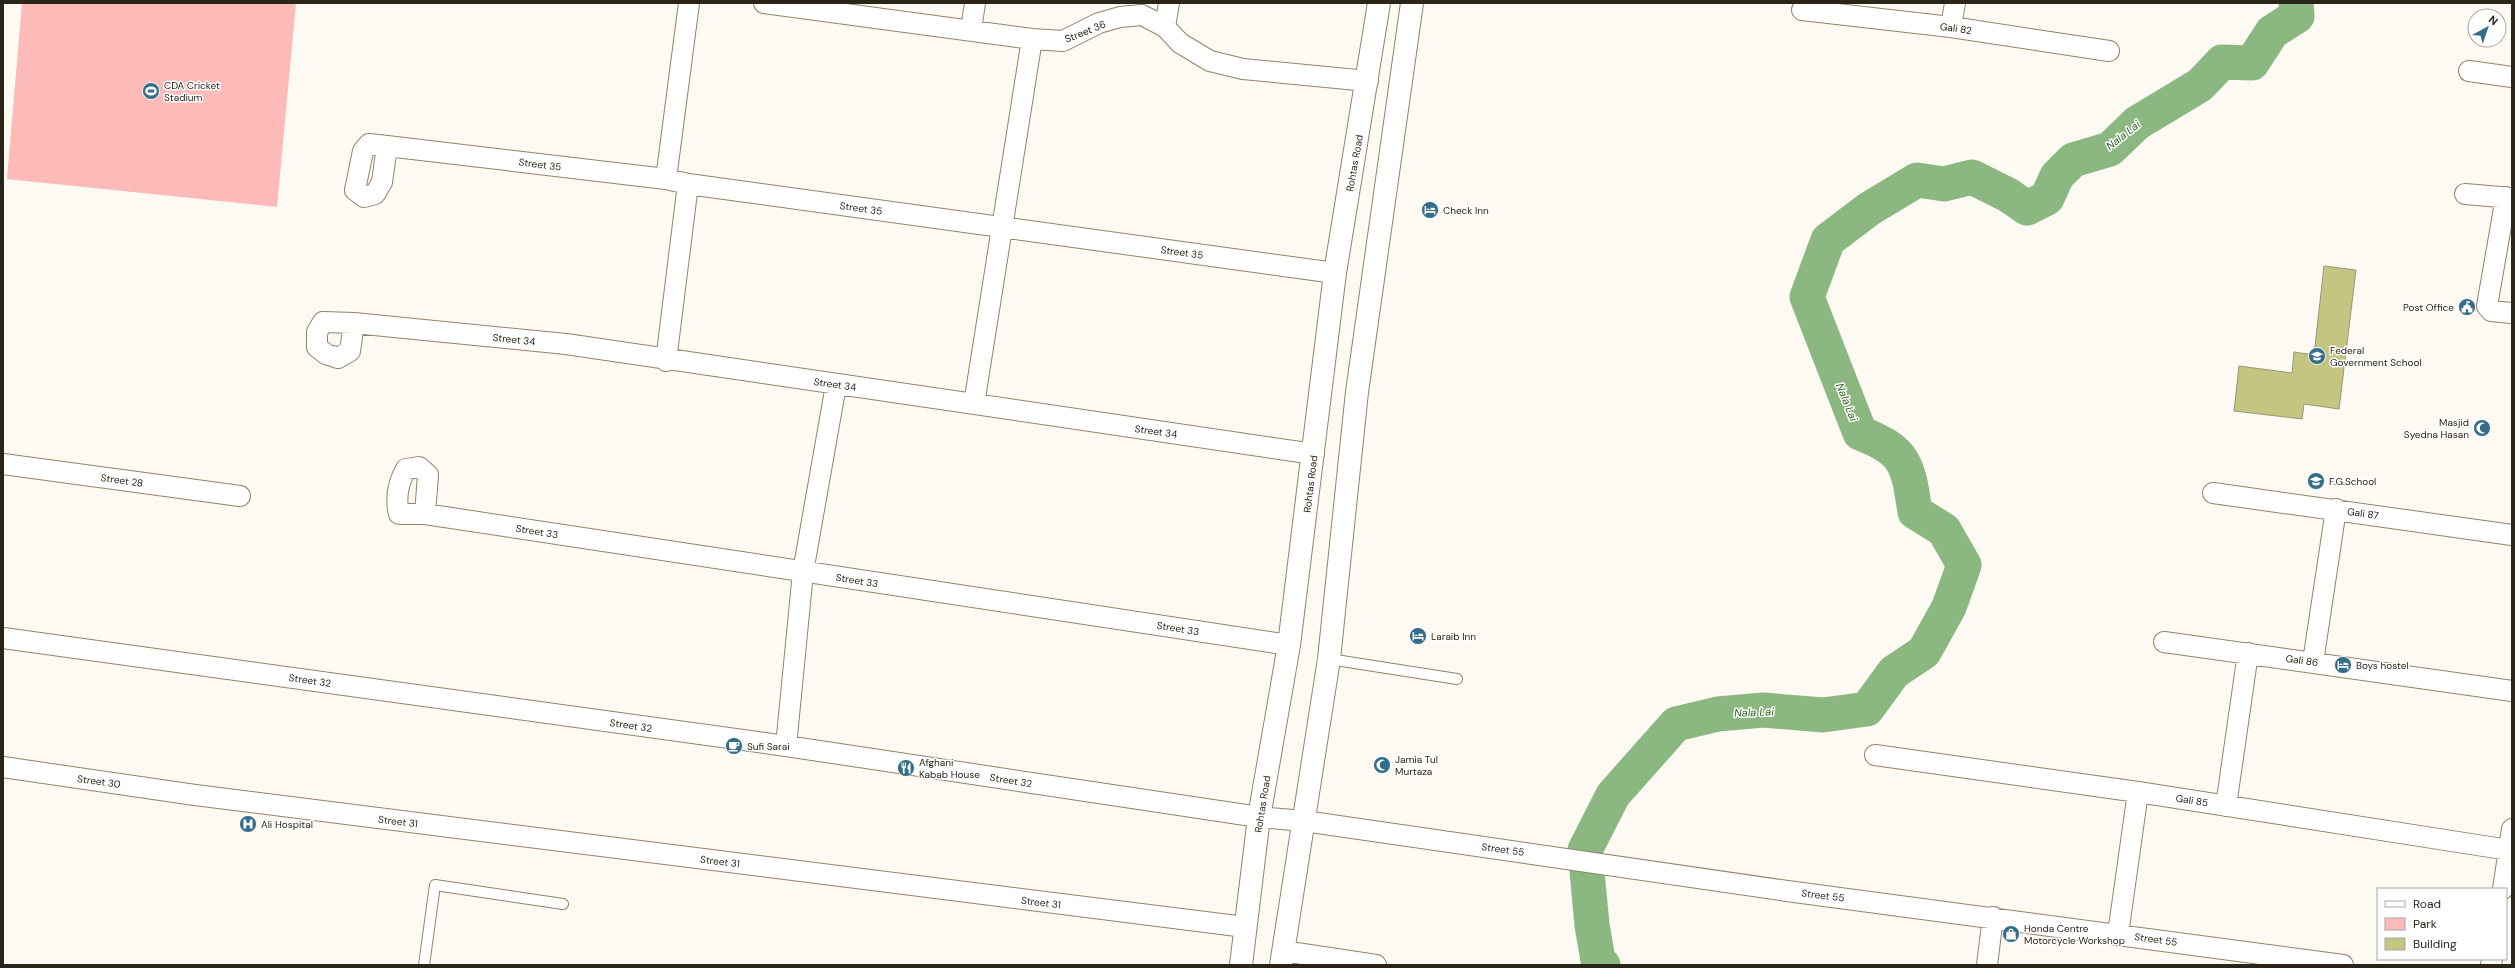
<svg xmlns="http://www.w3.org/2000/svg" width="2515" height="968" viewBox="0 0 2515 968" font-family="'DM Sans',sans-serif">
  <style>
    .green { fill: #fcbab8 }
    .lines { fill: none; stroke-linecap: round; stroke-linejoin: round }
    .river { stroke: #8bb881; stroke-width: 35 }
    .building { fill: #c3c580; stroke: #969877 }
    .lane-casing { stroke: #958366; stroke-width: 12 }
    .street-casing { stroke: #958366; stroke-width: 22 }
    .secondary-casing { stroke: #958366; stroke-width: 24 }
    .lane { stroke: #fff; stroke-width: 10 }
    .street { stroke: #fff; stroke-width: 20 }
    .secondary { stroke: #fff; stroke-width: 22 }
    .labels { text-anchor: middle; stroke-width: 3; stroke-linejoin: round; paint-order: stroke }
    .street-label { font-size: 10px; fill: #2b2418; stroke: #fff }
    .poi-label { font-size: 10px; fill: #2b2418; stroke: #fff; text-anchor: start }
    .water-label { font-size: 11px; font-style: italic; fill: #28631a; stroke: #fff }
  </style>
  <rect width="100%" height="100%" fill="#fdf9f3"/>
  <path class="green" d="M 22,3 L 296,3 L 277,207 L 7,179 Z"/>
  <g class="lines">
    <path class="river" d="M 1603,965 L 1598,960 L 1592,925 L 1585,850 L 1613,795 L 1676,724 L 1718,714 L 1763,710 L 1823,715 L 1867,709 L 1894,672 L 1924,652 L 1949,607 L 1964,565 L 1944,530 L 1915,512 C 1908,464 1906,451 1860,433 L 1807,297 L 1828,240 L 1869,209 L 1917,180 L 1944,184 L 1972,177 L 2008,195 L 2027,208 L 2047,198 L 2057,176 L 2073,160 L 2110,149 L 2137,123 L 2200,85 L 2222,62 L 2252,63 L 2272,32 L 2297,16 L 2296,3"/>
  </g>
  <path class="building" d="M 2324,266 L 2356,270 L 2339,409 L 2304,404 L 2302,419 L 2234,411 L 2239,366 L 2292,373 L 2294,352 L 2314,355 Z"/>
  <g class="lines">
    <g class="lane-casing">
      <path id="lane" d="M 1329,659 L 1457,679
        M 424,965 L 435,885 L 563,904"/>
    </g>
    <g class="street-casing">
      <path id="street" d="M 764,3 L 1032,39 L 1063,41 L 1099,23 L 1120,17 L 1142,15 L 1165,27 L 1180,43 L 1210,61 L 1243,69 L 1368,81
        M 1802,10 L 1951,27 L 2109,51
        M 1165,27 L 1169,3
        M 1951,27 L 1955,3
        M 971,30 L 975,3
        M 2469,71 L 2512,77
        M 387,146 L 382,182 L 375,194 L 364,197 L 355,190 L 363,151 L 369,144 L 387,146 L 666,179 L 688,184 L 1335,273
        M 666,179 L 689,3
        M 2465,194 L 2512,198
        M 2506,197 L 2487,306 L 2491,311 L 2512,313
        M 354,323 L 350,351 L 338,358 L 326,354 L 317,347 L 317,332 L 323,322 L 354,323 L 566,344 L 1314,454
        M 666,361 L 688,184
        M 974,404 L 1032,39
        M 3,464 L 240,496
        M 2213,493 L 2512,535
        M 425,514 L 428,475 L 419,467 L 406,469 C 398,483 395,497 399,514 L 425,514 L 1289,645
        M 3,638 L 786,746 L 1259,817 L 1304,821 L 1787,891 L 2343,965
        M 2164,642 L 2512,691
        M 2313,662 L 2336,509
        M 786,746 L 803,572 L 836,385
        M 1875,755 L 2138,792 L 2509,850
        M 3,767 L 195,795 L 1245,927
        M 2226,806 L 2248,653
        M 2503,889 L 2512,829
        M 2118,934 L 2138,792
        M 1283,951 L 1376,965
        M 1987,965 L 1993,917
        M 2491,965 L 2492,959"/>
    </g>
    <g class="secondary-casing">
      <path id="secondary" d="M 1241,965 L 1259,817 L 1289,645 L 1335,273 L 1379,3
        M 1281,965 L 1329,659 L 1357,392 L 1412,3"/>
    </g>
    <use href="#lane" class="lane"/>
    <use href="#street" class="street"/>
    <use href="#secondary" class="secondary"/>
  </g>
  <defs>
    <g id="stadium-disc" transform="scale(0.9)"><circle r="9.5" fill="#356e88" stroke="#fff"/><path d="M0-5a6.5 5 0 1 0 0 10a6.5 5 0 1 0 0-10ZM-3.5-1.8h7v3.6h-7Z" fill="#fff"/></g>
    <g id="hotel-disc" transform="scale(0.9)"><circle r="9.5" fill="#356e88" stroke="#fff"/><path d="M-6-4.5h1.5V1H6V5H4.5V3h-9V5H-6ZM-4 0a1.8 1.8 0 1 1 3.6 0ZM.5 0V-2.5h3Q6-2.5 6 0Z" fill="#fff"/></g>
    <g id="civic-disc" transform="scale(0.9)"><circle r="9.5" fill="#356e88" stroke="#fff"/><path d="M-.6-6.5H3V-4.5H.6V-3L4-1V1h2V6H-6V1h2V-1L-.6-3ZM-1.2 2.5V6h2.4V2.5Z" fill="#fff"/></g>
    <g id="school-disc" transform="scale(0.9)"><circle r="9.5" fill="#356e88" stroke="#fff"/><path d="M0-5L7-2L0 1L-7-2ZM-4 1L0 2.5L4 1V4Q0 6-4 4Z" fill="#fff"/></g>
    <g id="mosque-disc" transform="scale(0.9)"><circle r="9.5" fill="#356e88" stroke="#fff"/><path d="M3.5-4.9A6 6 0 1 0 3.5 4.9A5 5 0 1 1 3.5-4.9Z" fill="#fff"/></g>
    <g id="cafe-disc" transform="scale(0.9)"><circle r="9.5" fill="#356e88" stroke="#fff"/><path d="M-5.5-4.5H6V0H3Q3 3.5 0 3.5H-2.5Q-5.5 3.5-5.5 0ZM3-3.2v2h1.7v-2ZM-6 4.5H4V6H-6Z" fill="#fff"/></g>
    <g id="restaurant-disc" transform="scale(0.9)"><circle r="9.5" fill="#356e88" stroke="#fff"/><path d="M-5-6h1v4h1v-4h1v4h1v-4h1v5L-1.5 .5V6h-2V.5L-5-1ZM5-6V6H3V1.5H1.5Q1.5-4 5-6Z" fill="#fff"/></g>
    <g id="hospital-disc" transform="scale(0.9)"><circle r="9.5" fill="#356e88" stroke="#fff"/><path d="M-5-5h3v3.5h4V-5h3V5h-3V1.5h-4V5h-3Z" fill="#fff"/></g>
    <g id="shop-disc" transform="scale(0.9)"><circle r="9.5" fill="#356e88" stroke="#fff"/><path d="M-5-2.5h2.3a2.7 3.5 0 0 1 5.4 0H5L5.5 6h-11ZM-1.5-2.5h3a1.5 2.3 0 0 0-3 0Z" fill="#fff"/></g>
  </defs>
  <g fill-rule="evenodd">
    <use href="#stadium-disc" x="151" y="91"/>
    <use href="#hotel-disc" x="1430" y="210"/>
    <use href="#civic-disc" x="2467" y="307"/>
    <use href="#school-disc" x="2317" y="356"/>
    <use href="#mosque-disc" x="2482" y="428"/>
    <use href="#school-disc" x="2316" y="481"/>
    <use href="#hotel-disc" x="1418" y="636"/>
    <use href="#hotel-disc" x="2343" y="665"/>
    <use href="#cafe-disc" x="734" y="746"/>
    <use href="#mosque-disc" x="1382" y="765"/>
    <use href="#restaurant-disc" x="906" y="768"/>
    <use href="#hospital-disc" x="248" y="824"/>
    <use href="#shop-disc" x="2011" y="934"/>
  </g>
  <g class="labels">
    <g class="street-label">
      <text transform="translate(1956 28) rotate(8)" y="4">Gali 82</text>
      <text transform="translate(1085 31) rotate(-22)" y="4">Street 36</text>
      <text transform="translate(1354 163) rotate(-80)" y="4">Rohtas Road</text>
      <text transform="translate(540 164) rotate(7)" y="4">Street 35</text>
      <text transform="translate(861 208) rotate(8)" y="4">Street 35</text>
      <text transform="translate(1182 252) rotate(8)" y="4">Street 35</text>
      <text transform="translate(514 339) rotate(6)" y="4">Street 34</text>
      <text transform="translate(835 384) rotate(8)" y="4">Street 34</text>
      <text transform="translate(1156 431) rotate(8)" y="4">Street 34</text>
      <text transform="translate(122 480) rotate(8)" y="4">Street 28</text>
      <text transform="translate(1310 484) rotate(-83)" y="4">Rohtas Road</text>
      <text transform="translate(2363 513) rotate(8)" y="4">Gali 87</text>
      <text transform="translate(537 531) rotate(9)" y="4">Street 33</text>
      <text transform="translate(857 580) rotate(9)" y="4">Street 33</text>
      <text transform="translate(1178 628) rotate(9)" y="4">Street 33</text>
      <text transform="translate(2302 660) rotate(8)" y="4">Gali 86</text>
      <text transform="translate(310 680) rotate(8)" y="4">Street 32</text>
      <text transform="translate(631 725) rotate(8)" y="4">Street 32</text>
      <text transform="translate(1011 780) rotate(9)" y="4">Street 32</text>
      <text transform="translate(99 781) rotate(8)" y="4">Street 30</text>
      <text transform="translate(2192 800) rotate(9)" y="4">Gali 85</text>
      <text transform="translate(1262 804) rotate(-81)" y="4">Rohtas Road</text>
      <text transform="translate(398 821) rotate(7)" y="4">Street 31</text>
      <text transform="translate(1503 849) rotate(8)" y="4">Street 55</text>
      <text transform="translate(720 861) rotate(7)" y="4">Street 31</text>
      <text transform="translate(1823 895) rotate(7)" y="4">Street 55</text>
      <text transform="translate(1041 902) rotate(7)" y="4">Street 31</text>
      <text transform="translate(2156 939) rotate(8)" y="4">Street 55</text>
    </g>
    <g class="poi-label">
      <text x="164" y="89">CDA Cricket<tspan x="164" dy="12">Stadium</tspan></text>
      <text x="1443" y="214">Check Inn</text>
      <text x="2454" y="311" text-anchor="end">Post Office</text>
      <text x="2330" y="354">Federal<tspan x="2330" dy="12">Government School</tspan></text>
      <text x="2469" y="426" text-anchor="end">Masjid<tspan x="2469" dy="12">Syedna Hasan</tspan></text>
      <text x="2329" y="485">F.G.School</text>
      <text x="1431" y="640">Laraib Inn</text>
      <text x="2356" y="669">Boys hostel</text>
      <text x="747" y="750">Sufi Sarai</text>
      <text x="1395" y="763">Jamia Tul<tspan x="1395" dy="12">Murtaza</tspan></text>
      <text x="919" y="766">Afghani<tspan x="919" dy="12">Kabab House</tspan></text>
      <text x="261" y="828">Ali Hospital</text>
      <text x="2024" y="932">Honda Centre<tspan x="2024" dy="12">Motorcycle Workshop</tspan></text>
    </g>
    <g class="water-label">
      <text transform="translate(2123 135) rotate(-38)" y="4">Nala Lai</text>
      <text transform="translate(1847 402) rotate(68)" y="4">Nala Lai</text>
      <text transform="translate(1754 712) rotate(-2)" y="4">Nala Lai</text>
    </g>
  </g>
  <rect width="2515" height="968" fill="none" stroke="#2b2418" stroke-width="8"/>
  <rect x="2377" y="888" width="130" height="72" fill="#ffffff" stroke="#aaa7a3"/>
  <rect x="2385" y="901" width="20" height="6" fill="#ffffff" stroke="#aaa7a3"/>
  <text x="2413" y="908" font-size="12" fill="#2b2418">Road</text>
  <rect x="2385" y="918" width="20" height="12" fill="#fcbab8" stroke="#aaa7a3"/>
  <text x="2413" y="928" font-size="12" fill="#2b2418">Park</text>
  <rect x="2385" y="938" width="20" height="12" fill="#c3c580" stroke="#aaa7a3"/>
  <text x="2413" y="948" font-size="12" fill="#2b2418">Building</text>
  <g transform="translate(2487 28) rotate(40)"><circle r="19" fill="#ffffff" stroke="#aaa7a3"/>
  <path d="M0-3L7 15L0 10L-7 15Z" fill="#356e88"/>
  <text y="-6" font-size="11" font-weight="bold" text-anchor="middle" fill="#2b2418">N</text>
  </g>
</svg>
